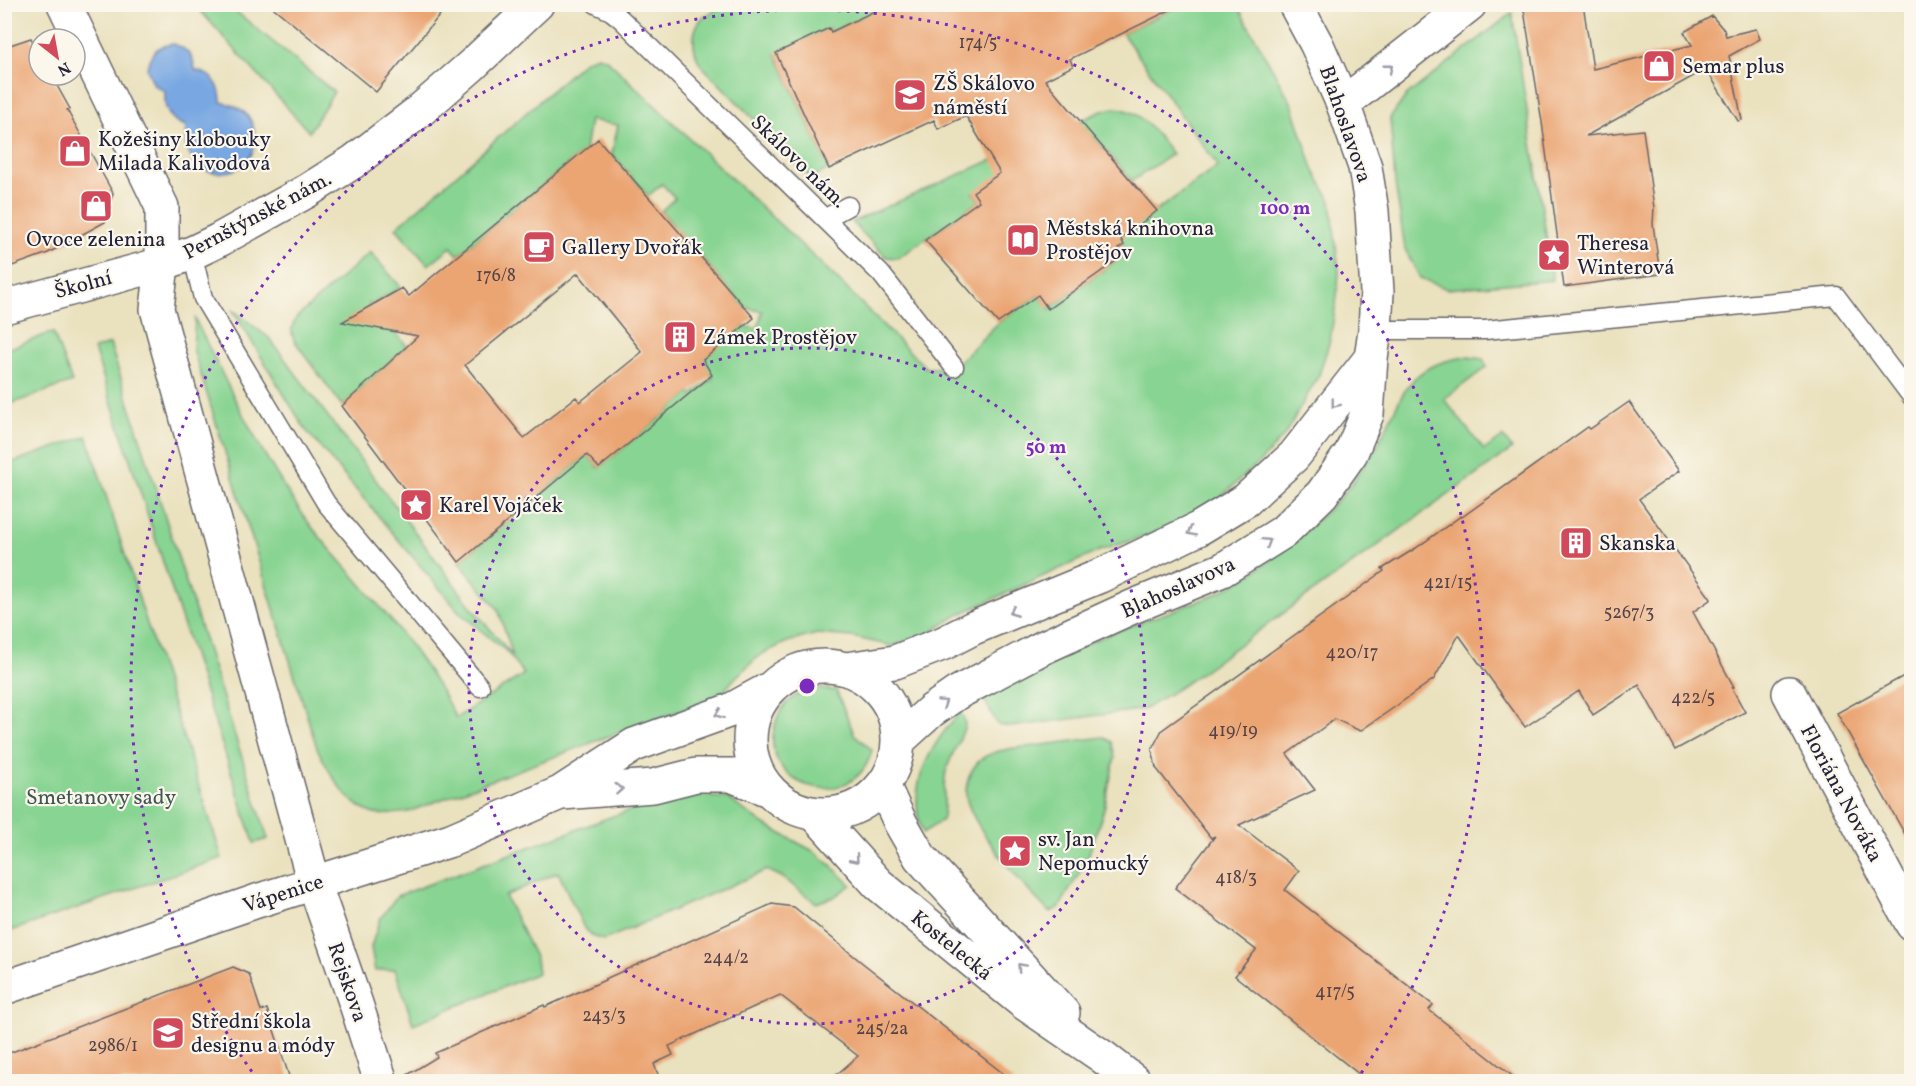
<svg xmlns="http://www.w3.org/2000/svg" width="1916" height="1086" viewBox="0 0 1916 1086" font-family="Vollkorn,serif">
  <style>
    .green { fill: #88d492; stroke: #557b66; stroke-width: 1.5 }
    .water { fill: #78a7e2; stroke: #4d648e; stroke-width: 1.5 }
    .building { fill: #eba573; fill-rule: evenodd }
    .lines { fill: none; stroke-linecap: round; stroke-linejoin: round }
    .service-casing { stroke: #686569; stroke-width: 21 }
    .minor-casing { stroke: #686569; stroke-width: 36 }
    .tertiary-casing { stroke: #686569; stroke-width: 36 }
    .secondary-casing { stroke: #686569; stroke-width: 36 }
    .service { stroke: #fff; stroke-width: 18 }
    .minor { stroke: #fff; stroke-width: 33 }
    .tertiary { stroke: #fff; stroke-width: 33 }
    .secondary { stroke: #fff; stroke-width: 33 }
    .oneway { stroke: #9c9ca7 }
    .ring { fill: none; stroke: #7b2cbf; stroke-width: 3; stroke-dasharray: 3 6 }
    .labels { text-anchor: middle; stroke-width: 4.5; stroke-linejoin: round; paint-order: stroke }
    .number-label { font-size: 18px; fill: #544349 }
    .poi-label { font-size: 21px; fill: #22223b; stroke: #fbf7ec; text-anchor: start }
    .street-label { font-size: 21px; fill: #22223b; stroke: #fbf7ec }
    .park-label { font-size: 21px; fill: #415755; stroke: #fbf7ec }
    .centre { fill: #7b2cbf; stroke: #fbf7ec; stroke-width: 3 }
    .ring-label { font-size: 18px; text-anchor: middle; font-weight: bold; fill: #7b2cbf; stroke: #fbf7ec; stroke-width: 4.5; stroke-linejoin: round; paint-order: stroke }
  </style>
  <rect width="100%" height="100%" fill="#fbf7ec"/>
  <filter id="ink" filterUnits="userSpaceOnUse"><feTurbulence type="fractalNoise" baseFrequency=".0167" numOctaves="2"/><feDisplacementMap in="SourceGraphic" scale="12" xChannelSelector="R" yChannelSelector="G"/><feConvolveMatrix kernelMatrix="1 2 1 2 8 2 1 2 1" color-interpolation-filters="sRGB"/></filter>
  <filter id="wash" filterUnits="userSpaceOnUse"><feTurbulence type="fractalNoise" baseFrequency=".008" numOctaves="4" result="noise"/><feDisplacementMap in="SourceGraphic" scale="24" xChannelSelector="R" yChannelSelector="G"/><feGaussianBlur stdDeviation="1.35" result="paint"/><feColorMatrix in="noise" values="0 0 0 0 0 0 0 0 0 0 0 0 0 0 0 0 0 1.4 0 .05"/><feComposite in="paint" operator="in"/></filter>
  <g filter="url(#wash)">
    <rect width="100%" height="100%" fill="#eae1be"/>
    <path class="green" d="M 195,5 L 228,5 L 334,92 L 309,132 Z
      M 733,5 L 889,5 L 831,32 L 829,28 L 776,54 L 829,169 L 811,178 L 700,64 C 691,47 690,23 710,13 C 716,9 725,7 733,5 Z
      M 1174,5 L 1237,5 L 1292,104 L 1313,169 L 1331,201 L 1339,272 L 1337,297 L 1330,340 L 1319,375 L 1284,436 L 1261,461 L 1218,499 L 1197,514 L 1151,534 L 1099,551 L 958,615 L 925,636 L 892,646 L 852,637 L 817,634 L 787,642 L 760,655 L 736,677 L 717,699 L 644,723 L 408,812 C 397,813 382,817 371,813 C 344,802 329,772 317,748 L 193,349 L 195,319 C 230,390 264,462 311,526 C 327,547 347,567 364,588 C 399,629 432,670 456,718 L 524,674 L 506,651 L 460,613 L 305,429 L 232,309 L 269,338 L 472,608 L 513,656 L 498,609 L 459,562 L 587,455 L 599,468 L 690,393 L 692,395 L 713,378 L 702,360 L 743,327 L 758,328 L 762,311 L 745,308 L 661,211 L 675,198 L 662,184 L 648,196 L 612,154 L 618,125 L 590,120 L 585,150 L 458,255 L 451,247 L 428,265 L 396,228 L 586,60 L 598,56 L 606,59 L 832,274 L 926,368 L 954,367 L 998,323 L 1038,295 L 1049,309 L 1123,256 L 1118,249 L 1124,244 L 1119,238 L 1218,166 L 1122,33 L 1175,8 Z
      M 1512,13 L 1553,280 L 1447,289 L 1420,278 L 1405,249 L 1395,183 L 1390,118 L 1406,96 Z
      M 1114,108 C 1141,109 1156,133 1172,154 L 1132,181 L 1085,127 L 1030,165 L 973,193 L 979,201 L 898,258 L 886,257 L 852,222 L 1102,111 Z
      M 370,252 L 401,287 L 373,304 L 369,303 L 367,326 L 394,331 L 407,346 L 342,406 L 294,340 C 290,331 292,327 296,318 Z
      M 53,332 L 72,382 L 5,406 L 5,350 Z
      M 110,344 L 268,839 L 254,843 L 94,349 Z
      M 1467,357 L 1483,359 L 1487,367 L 1444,399 L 1484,450 L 1503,437 L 1512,449 L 1182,686 L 1145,709 L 1010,727 L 998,725 L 981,694 C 1026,673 1071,649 1117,631 C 1148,619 1180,609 1211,596 C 1254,577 1297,540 1331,507 C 1349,490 1364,467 1377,446 C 1403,398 1404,364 1467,357 Z
      M 87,436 L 222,858 L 5,933 L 5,465 Z
      M 812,689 L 836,690 L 854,734 L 872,750 C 855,817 754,788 776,722 C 781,704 795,694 812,689 Z
      M 960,712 C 963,716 965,720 965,724 C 965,731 950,758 947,768 C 941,786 947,803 942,820 L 923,833 C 905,787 930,746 960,712 Z
      M 1103,737 L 1112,742 L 1115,757 L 1104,809 L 1087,860 L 1059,908 L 1050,912 C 1029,894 967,822 966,794 C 966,780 973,763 986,756 C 1001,748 1019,748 1035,746 C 1058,743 1081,740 1103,737 Z
      M 680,794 L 727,798 L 765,825 L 815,852 L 831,865 L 851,885 L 834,897 L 816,903 L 782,877 L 767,870 L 604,940 L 594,937 L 584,928 L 558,872 L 505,896 L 536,959 L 538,973 L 413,1024 L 395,969 L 375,971 L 371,947 L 380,919 L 397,896 L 613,816 Z"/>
    <path class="water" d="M 173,44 C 187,48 194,56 195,70 C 212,74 221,85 221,102 C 237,105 251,112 254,130 C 265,184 177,191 186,126 C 169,121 163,108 165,91 L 154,85 L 147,69 C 149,53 158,45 173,44 Z"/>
    <g id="blocks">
      <path class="building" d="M 269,4 L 449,4 L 376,92 Z
        M 889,4 L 1182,4 L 1070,59 L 1073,66 L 1045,80 L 1157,211 L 1121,239 L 1124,245 L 1118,249 L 1123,256 L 1048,309 L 1038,295 L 998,323 L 925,240 L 979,201 L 973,192 L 1000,173 L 966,116 L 938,129 L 934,120 L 829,169 L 776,53 L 829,28 L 831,32 Z
        M 1523,4 L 1583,4 L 1593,69 L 1692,45 L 1684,32 L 1712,16 L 1724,30 L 1726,36 L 1756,29 L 1760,39 L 1729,56 L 1742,120 L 1738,121 L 1706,69 L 1586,136 L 1643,130 L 1654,208 L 1653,224 L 1660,274 L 1564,287 L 1542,122 Z
        M 31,38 L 39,53 L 39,75 L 51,75 L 70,109 L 67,110 L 113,193 L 105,222 L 48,253 L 4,269 L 4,47 Z
        M 598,139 L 754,318 L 703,360 L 712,375 L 599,468 L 587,455 L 459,562 L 342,406 L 418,336 L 342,322 L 402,288 L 409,296 ZM 578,273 L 642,352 L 580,402 L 576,397 L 524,438 L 465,365 Z
        M 1629,402 L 1679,471 L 1639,499 L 1711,599 L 1693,612 L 1734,687 L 1732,688 L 1745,712 L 1675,750 L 1639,685 L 1593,715 L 1579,691 L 1525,727 L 1459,635 L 1434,679 L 1389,711 L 1360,731 L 1335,719 L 1287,754 L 1315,790 L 1239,825 L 1299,871 L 1285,890 L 1433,1005 L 1429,1010 L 1520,1082 L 1369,1082 L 1235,976 L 1256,950 L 1175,888 L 1215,836 L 1211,838 L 1156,768 L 1152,749 L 1162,730 L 1384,571 L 1382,569 L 1416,548 L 1461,516 L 1462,517 L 1588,427 L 1590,429 Z
        M 1911,672 L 1911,845 L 1837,713 Z
        M 772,904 L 794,907 L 860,961 L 1014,1082 L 828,1082 L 858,1056 L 780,995 L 669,1046 L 673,1055 L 654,1064 L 661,1082 L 399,1082 L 399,1080 L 437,1057 L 435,1053 L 544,1005 L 545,1007 L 605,980 L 605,979 Z
        M 233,967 L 249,974 L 261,1011 L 267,1009 L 291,1082 L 4,1082 L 4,1055 Z"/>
    </g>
  </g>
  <g filter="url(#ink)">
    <use href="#blocks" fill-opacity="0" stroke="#686569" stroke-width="1.5"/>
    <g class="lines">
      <g class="service-casing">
        <path id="service" d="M 596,4 L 611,11 L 621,19 L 881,274 L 954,367
          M 826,218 L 848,206
          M 192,253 L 203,298 L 326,503 L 480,687
          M 1375,330 L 1485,330 L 1836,296 L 1912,397"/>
      </g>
      <g class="minor-casing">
        <path id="minor" d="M 64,4 L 162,207 L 162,264 L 157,309 L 314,883 L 357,1007 L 381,1082
          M 1343,104 L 1470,4
          M 4,307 L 162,264 L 192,253 L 219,240 L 307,191 L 353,162 L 417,113 L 471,66 L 537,4
          M 1789,693 L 1912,924"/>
      </g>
      <g class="tertiary-casing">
        <path id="tertiary" d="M 883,785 L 900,822 L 920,857 L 1063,1013
          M 816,815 L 878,884 L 1024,1003 L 1103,1057 L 1135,1082"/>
      </g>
      <g class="secondary-casing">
        <path id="secondary" d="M750 740a74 74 0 1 1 148 0a74 74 0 1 1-148 0Z
          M 846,669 L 895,662 L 944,643 L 973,628 L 1100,576 L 1198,529 L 1246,500 L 1294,456 L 1371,358
          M 898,741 L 931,711 L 957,693 L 1042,648 L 1132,607 L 1222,570 L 1283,532 L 1322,494 L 1351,453 L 1367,414 L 1371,358 L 1375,330 L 1377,292 L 1372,211 L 1365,167 L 1343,104 L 1317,45 L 1295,4
          M 562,793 L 653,786 L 696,775 L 731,775 L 766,789
          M 4,988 L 257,901 L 451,840 L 560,793 L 634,745 L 731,710 L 771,688"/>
      </g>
      <use href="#service" class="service"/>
      <use href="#minor" class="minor"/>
      <use href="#tertiary" class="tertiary"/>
      <use href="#secondary" class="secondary"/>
    </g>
    <defs><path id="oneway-chevron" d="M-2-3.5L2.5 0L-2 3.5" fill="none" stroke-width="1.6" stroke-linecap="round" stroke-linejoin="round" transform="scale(1.5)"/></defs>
    <g class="oneway">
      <use href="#oneway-chevron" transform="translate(1389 68) rotate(-38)"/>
      <use href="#oneway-chevron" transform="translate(1335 404) rotate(128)"/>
      <use href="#oneway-chevron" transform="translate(1191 532) rotate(154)"/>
      <use href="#oneway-chevron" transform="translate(1267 542) rotate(-32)"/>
      <use href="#oneway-chevron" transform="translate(1013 612) rotate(158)"/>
      <use href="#oneway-chevron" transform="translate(943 703) rotate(-34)"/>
      <use href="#oneway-chevron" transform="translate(719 714) rotate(160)"/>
      <use href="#oneway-chevron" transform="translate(619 789) rotate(-4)"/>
      <use href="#oneway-chevron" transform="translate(855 859) rotate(49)"/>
      <use href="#oneway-chevron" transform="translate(1021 967) rotate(-133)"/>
    </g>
  </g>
  <g class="ring">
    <circle cx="807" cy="686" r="338"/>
    <path d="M257 1079A676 676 0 1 1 1357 1079"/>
  </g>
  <defs>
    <g id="shop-square" transform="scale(1.725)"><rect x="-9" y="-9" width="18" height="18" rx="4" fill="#d1495b" stroke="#fbf7ec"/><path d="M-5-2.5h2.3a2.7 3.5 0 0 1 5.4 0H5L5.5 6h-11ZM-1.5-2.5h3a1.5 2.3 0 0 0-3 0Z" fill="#fff"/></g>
    <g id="school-square" transform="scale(1.725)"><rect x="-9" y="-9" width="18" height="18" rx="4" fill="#d1495b" stroke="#fbf7ec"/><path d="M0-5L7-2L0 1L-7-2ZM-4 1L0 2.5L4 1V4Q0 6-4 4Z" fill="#fff"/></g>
    <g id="library-square" transform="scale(1.725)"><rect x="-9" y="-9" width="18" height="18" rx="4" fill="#d1495b" stroke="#fbf7ec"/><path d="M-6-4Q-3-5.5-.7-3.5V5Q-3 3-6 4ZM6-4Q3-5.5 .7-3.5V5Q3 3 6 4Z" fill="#fff"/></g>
    <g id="cafe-square" transform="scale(1.725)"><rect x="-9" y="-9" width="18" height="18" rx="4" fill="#d1495b" stroke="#fbf7ec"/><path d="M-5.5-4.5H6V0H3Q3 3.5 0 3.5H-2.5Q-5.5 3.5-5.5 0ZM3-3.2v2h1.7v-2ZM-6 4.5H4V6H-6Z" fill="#fff"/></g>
    <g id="sight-square" transform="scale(1.725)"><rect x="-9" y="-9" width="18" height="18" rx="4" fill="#d1495b" stroke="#fbf7ec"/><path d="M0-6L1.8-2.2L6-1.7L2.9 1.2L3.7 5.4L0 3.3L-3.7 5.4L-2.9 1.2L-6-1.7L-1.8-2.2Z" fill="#fff"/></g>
    <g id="building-square" transform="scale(1.725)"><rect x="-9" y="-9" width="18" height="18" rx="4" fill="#d1495b" stroke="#fbf7ec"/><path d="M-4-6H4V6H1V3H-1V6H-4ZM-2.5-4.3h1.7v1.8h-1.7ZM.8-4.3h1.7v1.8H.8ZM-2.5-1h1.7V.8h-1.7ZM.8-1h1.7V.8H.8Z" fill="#fff"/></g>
  </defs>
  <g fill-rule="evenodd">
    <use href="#shop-square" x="1659" y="66"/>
    <use href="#school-square" x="910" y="95"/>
    <use href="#shop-square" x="75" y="151"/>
    <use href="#shop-square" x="96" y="206"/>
    <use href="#library-square" x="1023" y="240"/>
    <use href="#cafe-square" x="539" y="247"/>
    <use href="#sight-square" x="1554" y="255"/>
    <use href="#building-square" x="680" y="337"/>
    <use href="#sight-square" x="416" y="505"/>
    <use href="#building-square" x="1576" y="543"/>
    <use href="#sight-square" x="1015" y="851"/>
    <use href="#school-square" x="168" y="1033"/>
  </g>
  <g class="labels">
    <g class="number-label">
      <text x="978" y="48">174/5</text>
      <text x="496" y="281">176/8</text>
      <text x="1448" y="588">421/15</text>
      <text x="1629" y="618">5267/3</text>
      <text x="1352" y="658">420/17</text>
      <text x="1693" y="703">422/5</text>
      <text x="1233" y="736">419/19</text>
      <text x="1236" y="883">418/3</text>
      <text x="726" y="963">244/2</text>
      <text x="1335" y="997">417/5</text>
      <text x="604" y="1021">243/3</text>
      <text x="882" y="1034">245/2a</text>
      <text x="113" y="1051">2986/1</text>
    </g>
    <g class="poi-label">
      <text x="1682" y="73">Semar plus</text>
      <text x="933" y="90">ZŠ Skálovo<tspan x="933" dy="24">náměstí</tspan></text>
      <text x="98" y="146">Kožešiny klobouky<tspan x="98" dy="24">Milada Kalivodová</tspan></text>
      <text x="1046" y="235">Městská knihovna<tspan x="1046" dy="24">Prostějov</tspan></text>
      <text x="96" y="246" text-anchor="middle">Ovoce zelenina</text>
      <text x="1577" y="250">Theresa<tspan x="1577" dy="24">Winterová</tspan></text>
      <text x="562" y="254">Gallery Dvořák</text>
      <text x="703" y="344">Zámek Prostějov</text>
      <text x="439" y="512">Karel Vojáček</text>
      <text x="1599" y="550">Skanska</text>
      <text x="1038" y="846">sv. Jan<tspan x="1038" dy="24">Nepomucký</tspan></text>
      <text x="191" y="1028">Střední škola<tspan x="191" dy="24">designu a módy</tspan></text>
    </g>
    <g class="street-label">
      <text transform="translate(1346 124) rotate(71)" y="7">Blahoslavova</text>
      <text transform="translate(799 161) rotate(44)" y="7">Skálovo nám.</text>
      <text transform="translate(257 215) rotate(-28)" y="7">Pernštýnské nám.</text>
      <text transform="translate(83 284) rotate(-15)" y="7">Školní</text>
      <text transform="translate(1178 587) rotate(-24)" y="7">Blahoslavova</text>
      <text transform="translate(1842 793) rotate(62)" y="7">Floriána Nováka</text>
      <text transform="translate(283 893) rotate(-18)" y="7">Vápenice</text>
      <text transform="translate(952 945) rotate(39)" y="7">Kostelecká</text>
      <text transform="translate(348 982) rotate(71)" y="7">Rejskova</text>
    </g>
    <g class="park-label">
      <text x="101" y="804">Smetanovy sady</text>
    </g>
  </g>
  <circle cx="807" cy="686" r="9" class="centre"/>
  <g class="ring-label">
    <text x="1285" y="214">100 m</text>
    <text x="1046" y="453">50 m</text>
  </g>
  <rect width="1916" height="1086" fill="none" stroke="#fbf7ec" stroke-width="24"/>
  <g transform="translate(57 57) rotate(149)"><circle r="28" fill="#fbf7ec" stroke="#a4a2a5" stroke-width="1.5"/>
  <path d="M0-4.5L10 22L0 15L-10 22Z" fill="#d1495b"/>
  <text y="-9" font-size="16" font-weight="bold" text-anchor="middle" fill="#22223b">N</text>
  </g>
</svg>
